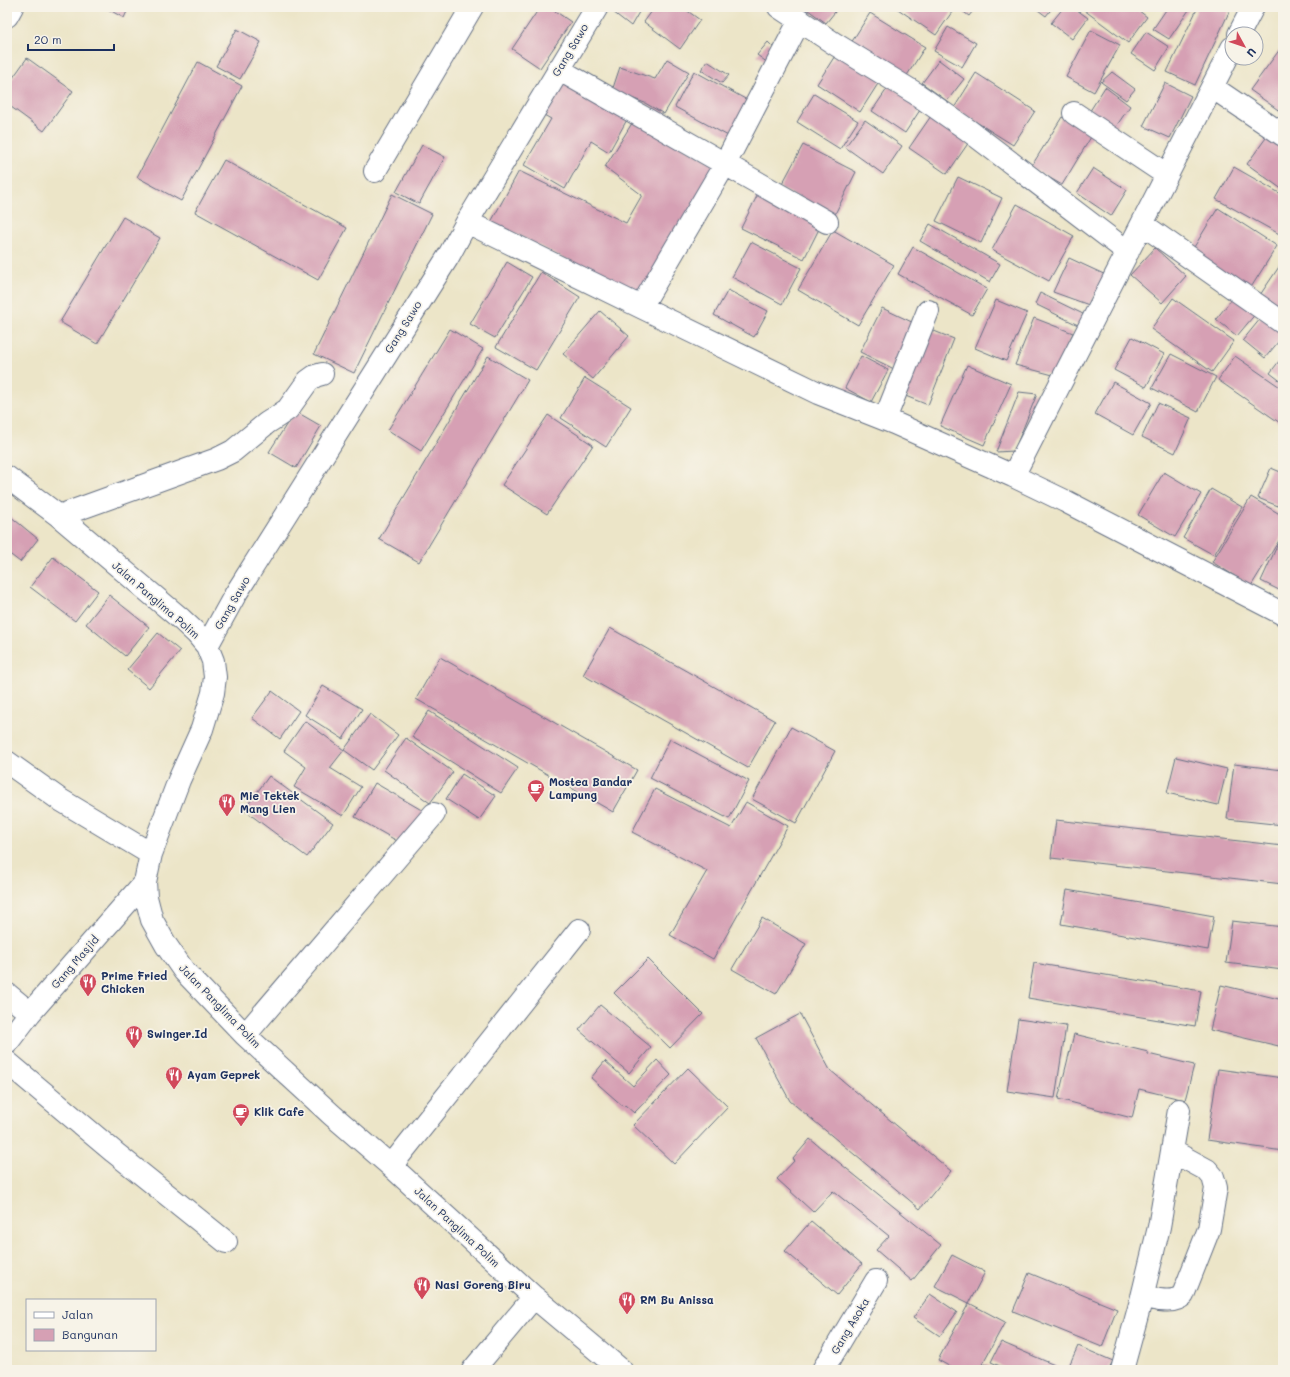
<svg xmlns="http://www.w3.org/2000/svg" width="1290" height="1377" viewBox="0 0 1290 1377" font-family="Mali,sans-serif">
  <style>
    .building { fill: #d6a0b4 }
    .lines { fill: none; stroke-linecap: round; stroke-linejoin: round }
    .minor-casing { stroke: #646f83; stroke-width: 24 }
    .minor { stroke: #fff; stroke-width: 22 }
    .labels { text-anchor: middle; stroke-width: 3.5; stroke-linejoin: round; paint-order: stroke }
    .street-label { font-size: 11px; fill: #1b2f5e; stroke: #f7f3e8 }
    .poi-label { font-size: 11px; font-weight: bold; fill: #1b2f5e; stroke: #f7f3e8; text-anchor: start }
  </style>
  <rect width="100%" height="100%" fill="#f7f3e8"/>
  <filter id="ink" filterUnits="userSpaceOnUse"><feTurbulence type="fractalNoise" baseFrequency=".025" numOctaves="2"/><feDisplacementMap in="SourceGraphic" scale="8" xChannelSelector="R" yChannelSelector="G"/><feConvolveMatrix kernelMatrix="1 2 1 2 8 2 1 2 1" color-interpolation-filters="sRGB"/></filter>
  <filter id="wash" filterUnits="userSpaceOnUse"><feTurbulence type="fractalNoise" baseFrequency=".012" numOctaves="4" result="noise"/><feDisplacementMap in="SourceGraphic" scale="16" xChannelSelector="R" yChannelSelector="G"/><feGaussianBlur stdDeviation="0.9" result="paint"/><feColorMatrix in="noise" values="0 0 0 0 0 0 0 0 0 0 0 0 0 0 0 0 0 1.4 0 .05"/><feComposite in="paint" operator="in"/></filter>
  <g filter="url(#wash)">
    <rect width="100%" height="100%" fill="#ece5c8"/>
    <g id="blocks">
      <path class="building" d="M 104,7 L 129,7 L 124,18 Z
        M 540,7 L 549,7 L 571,22 L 540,68 L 512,49 Z
        M 616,7 L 642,7 L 631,26 L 613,12 Z
        M 655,7 L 682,7 L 700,20 L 680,49 L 644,22 Z
        M 804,7 L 839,7 L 826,23 Z
        M 895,7 L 945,7 L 952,12 L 936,35 Z
        M 957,7 L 976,7 L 969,16 Z
        M 1034,7 L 1053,7 L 1046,16 Z
        M 1064,7 L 1073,7 L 1088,18 L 1072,39 L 1051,23 Z
        M 1080,7 L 1134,7 L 1147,17 L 1128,43 Z
        M 1168,7 L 1191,7 L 1169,39 L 1153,29 Z
        M 1198,7 L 1223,7 L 1230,10 L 1195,85 L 1167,72 Z
        M 870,13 L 925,47 L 906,77 L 851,43 Z
        M 948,27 L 976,43 L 962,67 L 934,51 Z
        M 237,29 L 261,42 L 240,79 L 216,66 Z
        M 1091,30 L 1120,45 L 1094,92 L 1066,77 Z
        M 1146,32 L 1169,47 L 1155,70 L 1131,54 Z
        M 768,42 L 774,48 L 772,66 L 757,55 Z
        M 1283,45 L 1283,110 L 1281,112 L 1250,90 Z
        M 838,51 L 881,79 L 860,112 L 817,84 Z
        M 27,58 L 73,91 L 44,131 L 7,104 L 7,86 Z
        M 667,59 L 689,72 L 664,114 L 645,103 L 612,91 L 620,67 L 655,79 Z
        M 939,60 L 964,79 L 947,101 L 922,83 Z
        M 707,61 L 729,75 L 722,83 L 701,70 Z
        M 198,62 L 242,86 L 181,201 L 137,177 Z
        M 694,71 L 749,101 L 730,137 L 675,107 Z
        M 1112,72 L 1135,89 L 1126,100 L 1101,82 Z
        M 976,73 L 1035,111 L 1013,145 L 954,108 Z
        M 565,80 L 629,116 L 609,152 L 591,141 L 565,189 L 524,165 L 551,119 L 544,115 Z
        M 1165,83 L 1191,96 L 1170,138 L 1143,126 Z
        M 889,86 L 922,107 L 905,133 L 872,111 Z
        M 1105,87 L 1130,106 L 1113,131 L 1088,114 Z
        M 814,94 L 858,121 L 840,149 L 797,122 Z
        M 931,116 L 969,142 L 947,174 L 909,148 Z
        M 1062,117 L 1094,132 L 1062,185 L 1031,167 Z
        M 634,120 L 717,165 L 644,298 L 491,222 L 519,171 L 626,223 L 642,195 L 605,167 Z
        M 865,120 L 902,146 L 883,174 L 845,147 Z
        M 1271,131 L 1283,139 L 1283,190 L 1247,164 Z
        M 422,145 L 445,157 L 419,204 L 396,192 Z
        M 803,145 L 856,172 L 834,216 L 780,188 Z
        M 224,160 L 347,228 L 318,280 L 195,212 Z
        M 1234,167 L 1283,195 L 1283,236 L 1216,199 Z
        M 1093,168 L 1127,190 L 1111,216 L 1077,193 Z
        M 958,177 L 1002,198 L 981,243 L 936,221 Z
        M 392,194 L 432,214 L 354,373 L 314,354 Z
        M 758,194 L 821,225 L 804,259 L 741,228 Z
        M 1017,204 L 1074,236 L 1049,281 L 992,250 Z
        M 1218,208 L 1277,246 L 1250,289 L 1191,252 Z
        M 123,217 L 160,238 L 97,344 L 60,322 Z
        M 930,224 L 1000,264 L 990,282 L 920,241 Z
        M 833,230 L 894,265 L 858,325 L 798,290 Z
        M 751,242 L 801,268 L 782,304 L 732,277 Z
        M 913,247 L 987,289 L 972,315 L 898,274 Z
        M 1155,248 L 1186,276 L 1162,303 L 1130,275 Z
        M 1069,258 L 1108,276 L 1089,305 L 1053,292 Z
        M 1283,261 L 1283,310 L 1260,295 Z
        M 507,262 L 532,277 L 495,338 L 470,324 Z
        M 541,272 L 580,297 L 536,370 L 496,347 Z
        M 728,290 L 768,311 L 754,337 L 714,315 Z
        M 1040,293 L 1083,314 L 1082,327 L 1035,304 Z
        M 1236,294 L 1257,312 L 1237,336 L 1216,319 Z
        M 1173,298 L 1234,341 L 1212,372 L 1151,329 Z
        M 996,300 L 1027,313 L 1006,361 L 975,348 Z
        M 882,308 L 916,324 L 894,369 L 860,352 Z
        M 600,311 L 629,336 L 593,379 L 563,354 Z
        M 1265,313 L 1283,327 L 1283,336 L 1265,358 L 1243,340 Z
        M 1034,318 L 1073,333 L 1053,375 L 1015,365 Z
        M 924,327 L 954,339 L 928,405 L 898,393 Z
        M 450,329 L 483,349 L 421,451 L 388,430 Z
        M 1132,337 L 1164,354 L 1146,387 L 1114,370 Z
        M 1171,354 L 1216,377 L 1198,412 L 1152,388 Z
        M 488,356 L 528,380 L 419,562 L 379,539 Z
        M 861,356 L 888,370 L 871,402 L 845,388 Z
        M 1235,356 L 1283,389 L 1283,425 L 1218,380 Z
        M 1283,356 L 1283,383 L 1270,373 Z
        M 967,365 L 1011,384 L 984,445 L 940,426 Z
        M 585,378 L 631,407 L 606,447 L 561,418 Z
        M 1113,382 L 1151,403 L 1133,435 L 1095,414 Z
        M 1019,392 L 1037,394 L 1014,451 L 996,452 Z
        M 1158,403 L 1191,418 L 1175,453 L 1142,437 Z
        M 295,411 L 321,426 L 296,468 L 269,452 Z
        M 548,415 L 593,445 L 547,514 L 502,485 Z
        M 1271,468 L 1283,473 L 1283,508 L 1258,498 Z
        M 1164,472 L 1201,494 L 1175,537 L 1138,515 Z
        M 1211,489 L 1242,507 L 1214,555 L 1183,538 Z
        M 1251,497 L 1283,516 L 1283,534 L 1251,586 L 1212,562 Z
        M 10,516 L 38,539 L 20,562 L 7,552 L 7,520 Z
        M 1278,544 L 1283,547 L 1283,592 L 1261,581 Z
        M 53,557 L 98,591 L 75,621 L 30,587 Z
        M 109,595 L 149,627 L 125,656 L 86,624 Z
        M 610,628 L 775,721 L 748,768 L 583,675 Z
        M 158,633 L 180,651 L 149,688 L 127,670 Z
        M 440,657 L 637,770 L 613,812 L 416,699 Z
        M 323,686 L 362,709 L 343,739 L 305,715 Z
        M 272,691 L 299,711 L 280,739 L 252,718 Z
        M 429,711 L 518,768 L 501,793 L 412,737 Z
        M 370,714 L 398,735 L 372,770 L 344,750 Z
        M 305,721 L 344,750 L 330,768 L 361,787 L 343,816 L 294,787 L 306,767 L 284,751 Z
        M 791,727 L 835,751 L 796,823 L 752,799 Z
        M 406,738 L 453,772 L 430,803 L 384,770 Z
        M 670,739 L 749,781 L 729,819 L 650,778 Z
        M 1176,757 L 1227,769 L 1218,805 L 1167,793 Z
        M 1234,764 L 1283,770 L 1283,825 L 1227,819 Z
        M 462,774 L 496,796 L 479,820 L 446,799 Z
        M 269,776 L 333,823 L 307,857 L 244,810 Z
        M 375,783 L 425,812 L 406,846 L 355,817 Z
        M 655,789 L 731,828 L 746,802 L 788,826 L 713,959 L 670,935 L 707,871 L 632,832 Z
        M 1056,820 L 1283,846 L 1283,884 L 1051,858 Z
        M 1067,890 L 1214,916 L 1208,950 L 1061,924 Z
        M 762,918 L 806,944 L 776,994 L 732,969 Z
        M 1232,921 L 1283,927 L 1283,970 L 1226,963 Z
        M 648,959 L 703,1014 L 670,1048 L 614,993 Z
        M 1034,963 L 1201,991 L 1195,1026 L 1028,998 Z
        M 1221,985 L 1283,1000 L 1283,1047 L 1210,1030 Z
        M 600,1005 L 651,1047 L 629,1073 L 579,1030 Z
        M 800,1014 L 830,1070 L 951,1171 L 920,1209 L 790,1101 L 756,1038 Z
        M 1018,1019 L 1066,1026 L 1055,1098 L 1007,1091 Z
        M 1074,1034 L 1148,1052 L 1148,1054 L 1194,1065 L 1185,1100 L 1139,1089 L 1132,1118 L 1058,1099 Z
        M 657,1060 L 671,1075 L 634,1113 L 625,1105 L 624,1107 L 591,1078 L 605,1061 L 633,1086 Z
        M 688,1068 L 728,1107 L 674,1164 L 633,1125 Z
        M 1218,1069 L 1283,1078 L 1283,1151 L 1207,1140 Z
        M 810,1139 L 941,1245 L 912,1281 L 876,1250 L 889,1236 L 833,1191 L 813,1212 L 777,1179 L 795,1160 L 793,1159 Z
        M 811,1221 L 862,1264 L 837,1295 L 785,1251 Z
        M 952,1255 L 985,1272 L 969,1303 L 935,1286 Z
        M 1029,1273 L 1117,1309 L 1102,1347 L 1013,1311 Z
        M 930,1294 L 957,1312 L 940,1336 L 913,1318 Z
        M 969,1303 L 1005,1322 L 979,1370 L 956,1370 L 938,1360 Z
        M 1001,1342 L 1066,1370 L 1009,1370 L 991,1362 Z
        M 1078,1346 L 1113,1361 L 1108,1370 L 1067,1370 Z
        M 985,1364 L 997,1370 L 982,1370 Z"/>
    </g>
  </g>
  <g filter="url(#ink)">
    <use href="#blocks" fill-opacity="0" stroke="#646f83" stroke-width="1"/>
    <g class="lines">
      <g class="minor-casing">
        <path id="minor" d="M 779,7 L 835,44 L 915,93 L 968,130 L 1128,252
          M 7,16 L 12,7
          M 1239,34 L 1253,7
          M 558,69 L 827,222
          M 1212,87 L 1283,135
          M 1074,113 L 1167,175
          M 375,171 L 472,7
          M 467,222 L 641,307 L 818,393 L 894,423 L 1013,476 L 1065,501 L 1283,614
          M 1142,224 L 1283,323
          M 641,307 L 725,164 L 800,20
          M 885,419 L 928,311
          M 1013,476 L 1232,48
          M 7,477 L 59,516 L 181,619 L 197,634 L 207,646 L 213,661 L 215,677 L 213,693 L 202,729 L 179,780 L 151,854 L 145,882 L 146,897 L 152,920 L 166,945 L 184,971 L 245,1035 L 332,1115 L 391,1166 L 534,1297 L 621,1370
          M 59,516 L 217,459 L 233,451 L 267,423 L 278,416 L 288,409 L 308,381 L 315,376 L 322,374
          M 207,646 L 235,595 L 448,257 L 467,222 L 597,7
          M 7,762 L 59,799 L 151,854
          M 7,994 L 30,1013
          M 245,1035 L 434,814
          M 7,1043 L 30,1013 L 145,882
          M 7,1062 L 114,1152 L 226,1242
          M 391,1166 L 579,930
          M 1142,1297 C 1155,1299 1173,1305 1183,1295 L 1209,1229 L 1216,1188 L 1213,1177 L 1207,1170 L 1172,1151
          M 473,1370 L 534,1297
          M 823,1370 L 876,1281
          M 1122,1370 L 1142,1297 L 1159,1227 L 1179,1110"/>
      </g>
      <use href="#minor" class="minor"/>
    </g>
  </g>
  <defs>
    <g id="cafe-pin" transform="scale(0.9)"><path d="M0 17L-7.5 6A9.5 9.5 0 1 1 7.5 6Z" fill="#d1495b" stroke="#f7f3e8"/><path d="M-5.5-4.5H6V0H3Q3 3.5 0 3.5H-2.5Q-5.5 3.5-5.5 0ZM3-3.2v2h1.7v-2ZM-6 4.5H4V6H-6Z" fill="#fff"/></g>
    <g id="restaurant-pin" transform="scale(0.9)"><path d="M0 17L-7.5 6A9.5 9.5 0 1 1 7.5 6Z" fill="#d1495b" stroke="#f7f3e8"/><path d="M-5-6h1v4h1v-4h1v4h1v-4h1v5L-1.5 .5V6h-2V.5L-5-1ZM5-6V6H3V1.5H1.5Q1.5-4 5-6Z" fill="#fff"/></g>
  </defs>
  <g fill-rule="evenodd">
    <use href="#cafe-pin" x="536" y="788"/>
    <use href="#restaurant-pin" x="227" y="802"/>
    <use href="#restaurant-pin" x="88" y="982"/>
    <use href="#restaurant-pin" x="134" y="1034"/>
    <use href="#restaurant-pin" x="174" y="1075"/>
    <use href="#cafe-pin" x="241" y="1112"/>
    <use href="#restaurant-pin" x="422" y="1285"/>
    <use href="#restaurant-pin" x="627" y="1300"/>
  </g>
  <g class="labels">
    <g class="street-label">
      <text transform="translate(570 50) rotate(-59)" y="4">Gang Sawo</text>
      <text transform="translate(403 327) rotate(-58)" y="4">Gang Sawo</text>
      <text transform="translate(156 600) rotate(41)" y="4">Jalan Panglima Polim</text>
      <text transform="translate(232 603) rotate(-60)" y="4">Gang Sawo</text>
      <text transform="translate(75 962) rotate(-49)" y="4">Gang Masjid</text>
      <text transform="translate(220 1006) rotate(46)" y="4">Jalan Panglima Polim</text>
      <text transform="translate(457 1227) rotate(43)" y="4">Jalan Panglima Polim</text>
      <text transform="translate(850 1326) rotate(-59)" y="4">Gang Asoka</text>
    </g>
    <g class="poi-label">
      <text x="549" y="786">Mostea Bandar<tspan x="549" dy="13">Lampung</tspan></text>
      <text x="240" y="800">Mie Tektek<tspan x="240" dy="13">Mang Lien</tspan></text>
      <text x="101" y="980">Prime Fried<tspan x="101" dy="13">Chicken</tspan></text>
      <text x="147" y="1038">Swinger.Id</text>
      <text x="187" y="1079">Ayam Geprek</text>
      <text x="254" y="1116">Klik Cafe</text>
      <text x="435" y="1289">Nasi Goreng Biru</text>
      <text x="640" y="1304">RM Bu Anissa</text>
    </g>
  </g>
  <rect width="1290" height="1377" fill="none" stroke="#f7f3e8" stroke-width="24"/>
  <rect x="26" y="1299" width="130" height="52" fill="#f7f3e8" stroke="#9fa5b1"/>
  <rect x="34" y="1312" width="20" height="6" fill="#ffffff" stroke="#9fa5b1"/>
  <text x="62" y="1319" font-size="12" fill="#1b2f5e">Jalan</text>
  <rect x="34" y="1329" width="20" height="12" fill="#d6a0b4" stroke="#9fa5b1"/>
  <text x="62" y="1339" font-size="12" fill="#1b2f5e">Bangunan</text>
  <g transform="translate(1244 46) rotate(130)"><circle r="19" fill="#f7f3e8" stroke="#9fa5b1"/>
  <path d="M0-3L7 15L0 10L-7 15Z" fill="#d1495b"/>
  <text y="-6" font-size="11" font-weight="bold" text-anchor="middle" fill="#1b2f5e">U</text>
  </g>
  <path d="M28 44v6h86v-6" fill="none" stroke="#1b2f5e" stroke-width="2"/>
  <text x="34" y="44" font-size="12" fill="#1b2f5e" stroke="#f7f3e8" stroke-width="3" paint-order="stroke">20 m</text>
</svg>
